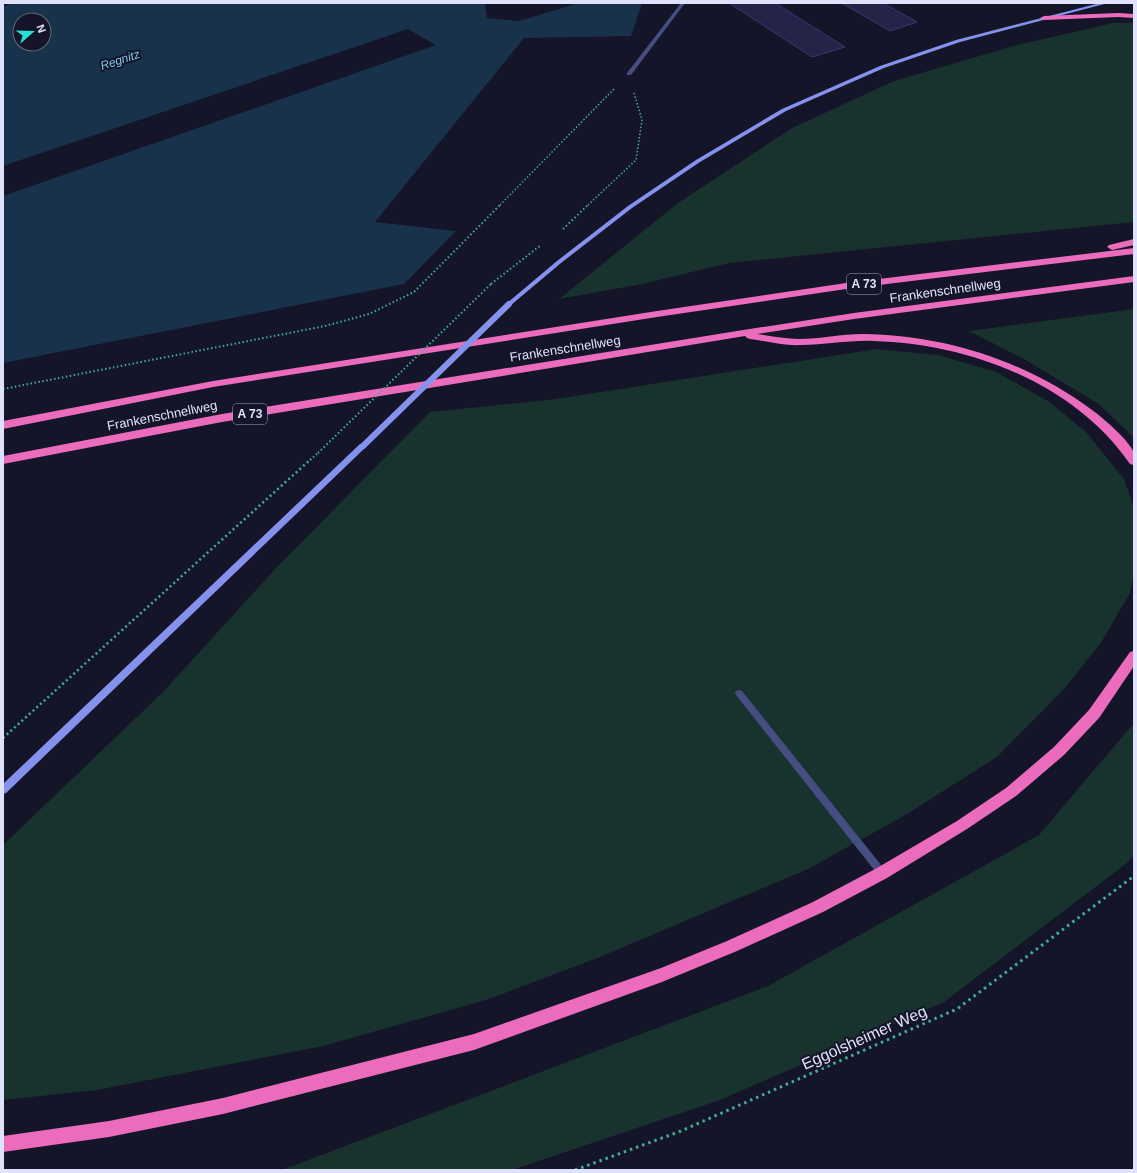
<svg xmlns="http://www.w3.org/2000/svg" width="1137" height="1173" viewBox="0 0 1137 1173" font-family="Helvetica,sans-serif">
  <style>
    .green { fill: #18322d }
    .water { fill: #17324a; fill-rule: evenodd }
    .building { fill: #252347; stroke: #3b3870 }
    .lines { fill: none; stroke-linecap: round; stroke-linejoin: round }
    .path-far3 { stroke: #42ad96; stroke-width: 1.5; stroke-dasharray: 1.5 2; stroke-linecap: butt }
    .path-far2 { stroke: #42ad96; stroke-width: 2; stroke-dasharray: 1.5 2.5; stroke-linecap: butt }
    .path-far1 { stroke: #42ad96; stroke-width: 2.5; stroke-dasharray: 2 3; stroke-linecap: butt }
    .path { stroke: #42ad96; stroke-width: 3; stroke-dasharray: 2.5 4; stroke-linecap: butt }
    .lane { fill: #464d81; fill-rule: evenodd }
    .street { fill: #464d81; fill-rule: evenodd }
    .secondary { fill: #8492ee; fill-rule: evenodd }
    .highway { fill: #eb6cbc; fill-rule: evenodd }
    .path-bridge { stroke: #42ad96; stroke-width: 2; stroke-dasharray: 1.5 2.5; stroke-linecap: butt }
    .secondary-bridge { stroke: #8492ee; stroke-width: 6 }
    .labels { text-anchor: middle; stroke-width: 4; stroke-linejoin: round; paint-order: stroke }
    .far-water-label { font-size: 12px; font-style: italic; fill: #7ccaed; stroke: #151529 }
    .shield { fill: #151529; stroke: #a3a4bc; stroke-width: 1 }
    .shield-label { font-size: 12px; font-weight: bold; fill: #e0e2fb }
    .street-label { font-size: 13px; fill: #e0e2fb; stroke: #151529 }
    .near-street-label { font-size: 16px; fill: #e0e2fb; stroke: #151529 }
  </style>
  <rect width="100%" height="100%" fill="#151529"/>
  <path class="green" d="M 1113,23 L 1134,23 L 1134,222 L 729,263 L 642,284 L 559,299 L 678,203 L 792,128 L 894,81 L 1017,45 Z
    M 1134,309 L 1134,438 L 1099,404 L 1022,358 L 969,331 Z
    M 877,349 L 938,355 L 996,372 L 1048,401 L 1086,432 L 1124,479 L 1134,507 L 1134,574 L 1130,593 L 1102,641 L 1065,688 L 997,757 L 907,814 L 808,869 L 600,957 L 486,1000 L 323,1046 L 97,1090 L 3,1100 L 3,845 L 162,693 L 278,566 L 430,412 L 556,399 Z
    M 1134,723 L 1134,855 L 1127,863 L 944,1002 L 720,1100 L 512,1170 L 282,1170 L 768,986 L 1039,835 Z"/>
  <path class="water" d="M 11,3 L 485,3 L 487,18 L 519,21 L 579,3 L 642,3 L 631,36 L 524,38 L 375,222 L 456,231 L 404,284 L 3,363 L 3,196 L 436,45 L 408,29 L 3,166 L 3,7 ZM 20,20 L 44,20 L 44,44 L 20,44 Z"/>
  <path class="building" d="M 729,3 L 775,3 L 845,47 L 812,57 Z
    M 842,3 L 883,3 L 917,22 L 890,31 Z"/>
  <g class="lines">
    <path class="path-far3" d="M 500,205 L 614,89
      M 588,205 L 636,160 L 642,120 L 634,93"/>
    <path class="path-far2" d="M 563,229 L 589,204
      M 491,284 L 541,245
      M 3,389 L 325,326 L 369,314 L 414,292 L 501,204
      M 310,460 L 318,453"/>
    <path class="path-far1" d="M 3,738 L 311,459"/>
    <path class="path" d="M 575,1170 L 681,1131 L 957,1009 L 1134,876"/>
    <path class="lane" d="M 739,690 L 742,691 L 885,870 L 887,873 L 885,876 L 882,877 L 879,876 L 736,695 L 735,693 L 736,691 Z"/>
    <path class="street" d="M 681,3 L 685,3 L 631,75 L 627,75 L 627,73 Z"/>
    <path class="secondary" d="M 1100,3 L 1108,3 L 960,42 L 884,68 L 786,111 L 700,162 L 632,208 L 561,263 L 511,305 L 509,306 L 506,304 L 557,261 L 628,206 L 696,160 L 782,109 L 880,66 L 956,40 Z
      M 360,444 L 366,444 L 367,446 L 6,793 L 3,794 L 3,784 Z"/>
    <path class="highway" d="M 1118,13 L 1134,14 L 1134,18 L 1118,17 L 1044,20 L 1040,18 L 1044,16 Z
      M 1134,239 L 1134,245 L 1112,250 L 1107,247 L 1109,245 Z
      M 1134,248 L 1134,254 L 846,289 L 657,317 L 213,387 L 3,429 L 3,421 L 213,381 L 657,311 L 846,283 Z
      M 1134,276 L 1134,282 L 854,319 L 757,334 C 771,336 785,339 799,339 C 820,339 841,334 863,334 C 945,335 1026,361 1092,410 C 1102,417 1130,441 1134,453 C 1135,456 1134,461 1134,465 L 1130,464 C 1074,383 970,344 874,341 C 849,340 826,345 801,345 C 784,346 767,341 750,339 L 747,338 L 745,336 L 222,422 L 3,464 L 3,456 L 222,414 L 737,331 L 854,313 Z
      M 1134,651 L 1134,666 L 1099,718 L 1064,755 L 1016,796 L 967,829 L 887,878 L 823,912 L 737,951 L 662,982 L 474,1050 L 223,1114 L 109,1137 L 3,1152 L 3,1136 L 109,1121 L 223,1098 L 474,1034 L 661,968 L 727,941 L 813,902 L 877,868 L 957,821 L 1006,788 L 1054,747 L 1089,710 L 1130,652 Z"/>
    <path class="path-bridge" d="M 318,453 L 491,284"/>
    <path class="secondary-bridge" d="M 363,446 L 509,304"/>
  </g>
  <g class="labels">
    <g class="far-water-label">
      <text transform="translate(120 60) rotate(-18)" y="4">Regnitz</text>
    </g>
    <g class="shield">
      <rect x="847" y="274" width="34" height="20" rx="3"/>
      <rect x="233" y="404" width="34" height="20" rx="3"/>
    </g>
    <g class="shield-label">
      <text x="864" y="288">A 73</text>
      <text x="250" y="418">A 73</text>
    </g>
    <g class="street-label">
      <text transform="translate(945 290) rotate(-8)" y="5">Frankenschnellweg</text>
      <text transform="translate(565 348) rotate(-9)" y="5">Frankenschnellweg</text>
      <text transform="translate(162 415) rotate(-11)" y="5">Frankenschnellweg</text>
    </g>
    <g class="near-street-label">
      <text transform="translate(864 1037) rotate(-24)" y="6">Eggolsheimer Weg</text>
    </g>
  </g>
  <rect width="1137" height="1173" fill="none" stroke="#e0e2fb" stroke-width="8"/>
  <g transform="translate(32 32) rotate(70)"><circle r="19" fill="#151529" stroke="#66677d"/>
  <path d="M0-3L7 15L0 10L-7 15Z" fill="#26e1d6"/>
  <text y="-6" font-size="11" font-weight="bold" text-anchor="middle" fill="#e0e2fb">N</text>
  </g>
</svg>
